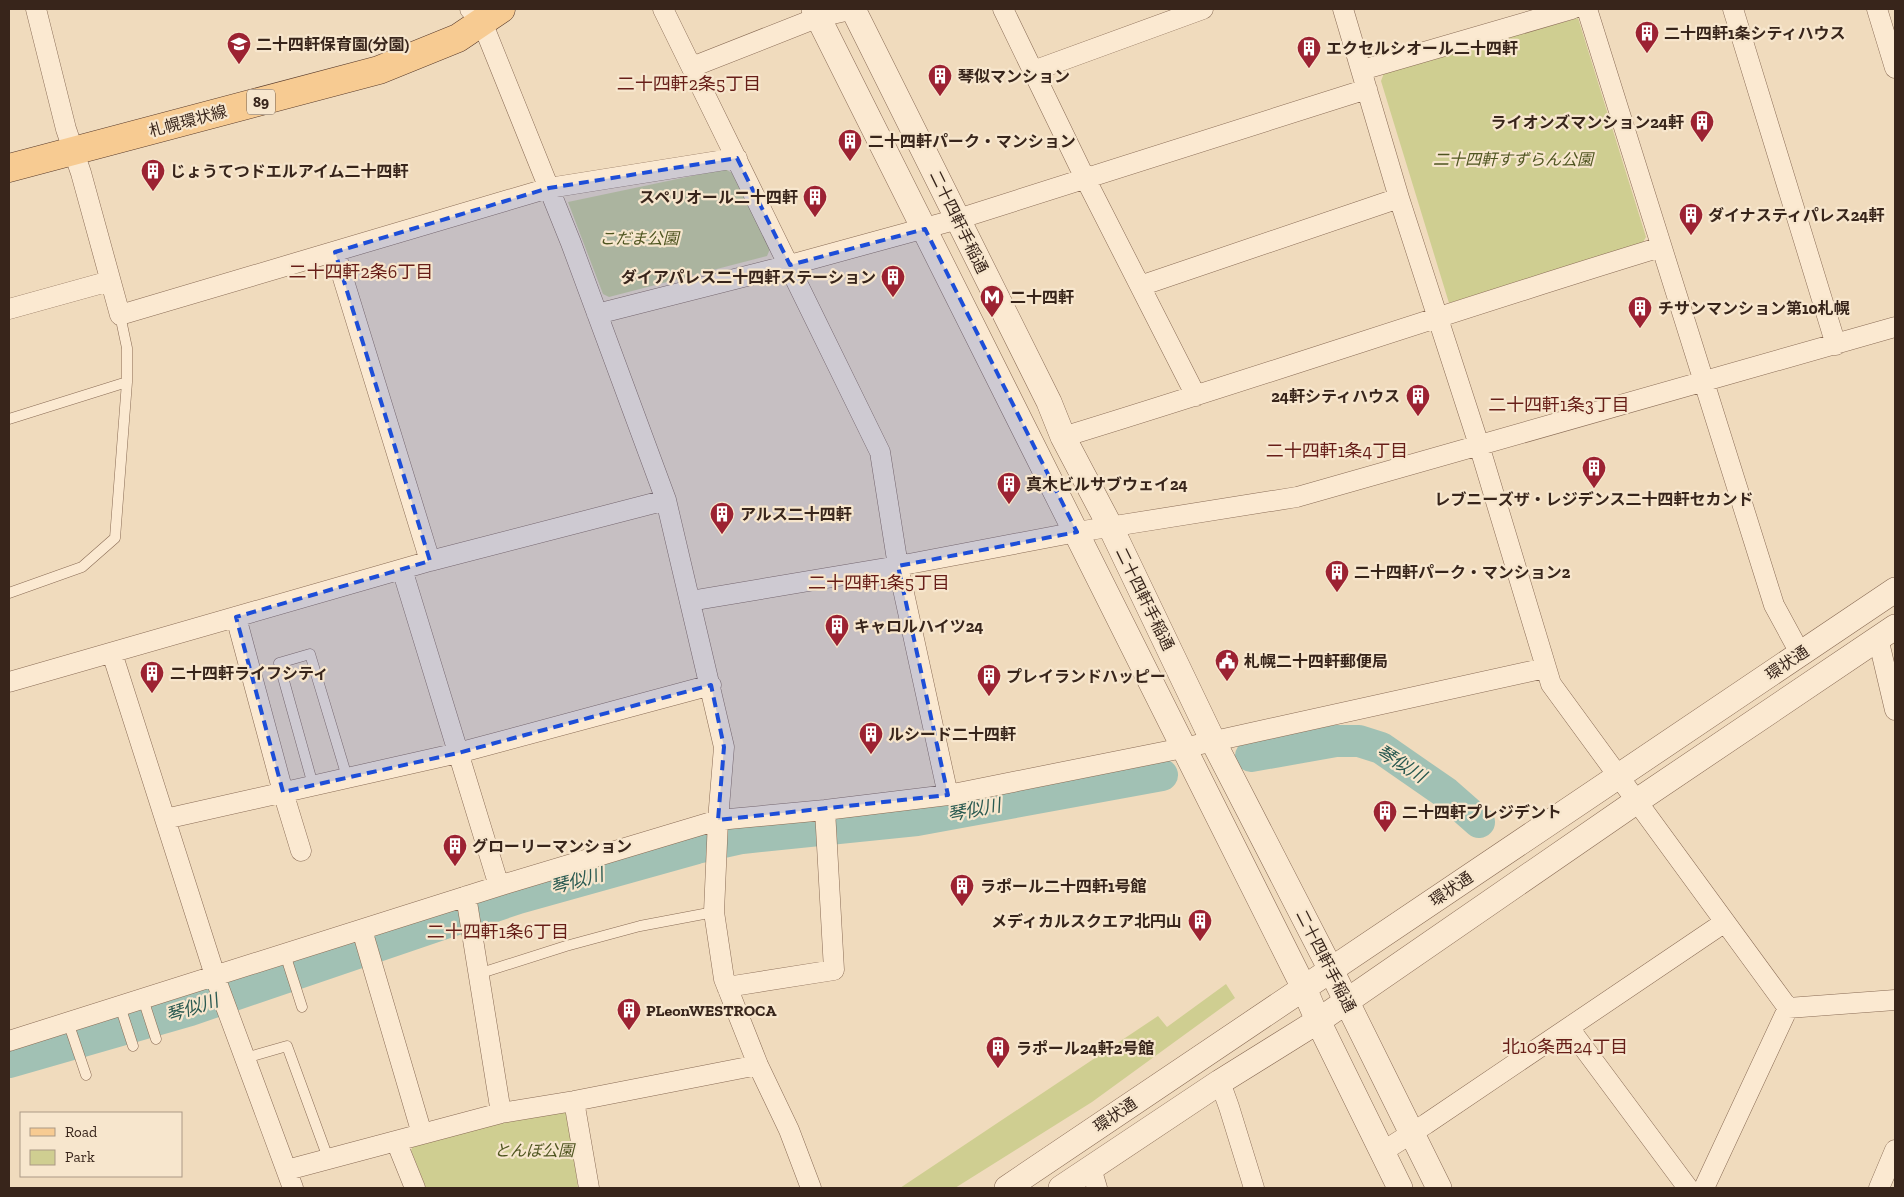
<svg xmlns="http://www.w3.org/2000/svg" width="1904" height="1197" font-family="'Zilla Slab','Noto Sans JP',serif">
<rect width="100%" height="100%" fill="#f0dbbd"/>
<path fill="#cfce91" d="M 1578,18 L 1646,237 L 1642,244 L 1449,303 L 1381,81 L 1384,73 Z
M 725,169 L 732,173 L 770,249 L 767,256 L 609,297 L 603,294 L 568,202 Z
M 1226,984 L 1235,998 L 1092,1102 L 955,1188 L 900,1188 L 1158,1016 L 1167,1027 Z
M 568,1109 L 578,1188 L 426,1188 L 411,1150 L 415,1143 L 506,1117 Z"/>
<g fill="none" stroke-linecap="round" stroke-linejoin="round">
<path stroke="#a1c1b4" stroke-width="32" d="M 1251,756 L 1336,741 L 1359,741 L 1381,748 L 1446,793 L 1479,822
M 9,1062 L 190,1010 L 518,898 L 697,848 L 742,838 L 917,820 L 1162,775"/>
<defs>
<path id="service" d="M 9,419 L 127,382 L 127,348 L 120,315
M 9,593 L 82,567 L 115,538 L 127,382
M 313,785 L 279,663 L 310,654 L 347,777
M 285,954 L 302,1007
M 478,974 L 566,946 L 640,926 L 714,912
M 143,999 L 156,1039
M 120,1006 L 133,1046
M 68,1022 L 86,1075
M 245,1058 L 287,1046 L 328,1158"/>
<path id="minor" d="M 36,9 L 66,129 L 81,173 L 120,315 L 549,188 L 737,158
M 470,9 L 482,22 L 571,243 L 666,500 L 724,747 L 718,820 L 714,912 L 724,979 L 758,1065 L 789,1130 L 811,1188
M 663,9 L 880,452 L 898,566 L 948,795
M 1003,9 L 1081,170 L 1196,396
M 1343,9 L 1399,198 L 1479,445 L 1551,684 L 1788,1008
M 1587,9 L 1774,605 L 1800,653
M 1733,9 L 1836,345
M 1877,9 L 1895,68
M 692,67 L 819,17 L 854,9
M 1362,70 L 1572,9
M 1033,71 L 1203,9
M 335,252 L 430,561
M 1140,286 L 1399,198
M 9,309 L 110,281
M 597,314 L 790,265 L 958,219 L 1367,89
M 1063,437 C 1263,376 1461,308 1661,247
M 402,569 L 499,886
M 690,601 L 898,566 L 1077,532 L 1297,497 L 1895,327
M 236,617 L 283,792 L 301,851
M 1878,638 L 1895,710
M 112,653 L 219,988 L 293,1188
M 9,682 L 430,561 L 666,500
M 165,819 L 458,753 L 711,685
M 466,896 L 501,1113
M 362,930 L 422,1134
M 727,987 L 834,970 L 825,810
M 1569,1028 L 1688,1188
M 9,1041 L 505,884 L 718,820 L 825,810 L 948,795 L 1183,748 L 1545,668
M 1220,1082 L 1229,1107 L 1254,1188
M 574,1101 L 589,1188
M 396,1141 L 415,1188
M 1382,1152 L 1426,1124 L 1725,922
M 1091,1168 L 1097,1188
M 287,1170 L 501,1113 L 574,1101 L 758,1065
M 1704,1188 L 1788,1008 L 1895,1000
M 1879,1188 L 1895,1150"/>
<path id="tertiary" d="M 814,9 L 1304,988 L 1318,1021 L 1400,1188
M 853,9 L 1049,402 L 1063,437 L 1111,528 L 1213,741 L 1331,970 L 1439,1188
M 1007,1188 L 1895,590
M 1061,1188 L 1220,1082 L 1318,1021 L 1637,801 L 1895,627"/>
<path id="primary" d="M 9,168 L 379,70 L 458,38 L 501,9"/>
</defs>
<use href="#service" stroke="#896b55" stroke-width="11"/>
<use href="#minor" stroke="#896b55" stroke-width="21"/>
<use href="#tertiary" stroke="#896b55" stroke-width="26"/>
<use href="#primary" stroke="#57392a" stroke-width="29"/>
<use href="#service" stroke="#fbe9d1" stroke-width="10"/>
<use href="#minor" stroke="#fbe9d1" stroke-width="20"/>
<use href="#tertiary" stroke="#fbe9d1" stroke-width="25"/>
<use href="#primary" stroke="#f7cb92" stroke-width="28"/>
</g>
<path fill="#1d4ed8" fill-opacity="0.2" stroke="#1d4ed8" stroke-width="4" stroke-dasharray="10 6" stroke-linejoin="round" d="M 737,158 L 790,265 L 925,229 L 1077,532 L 898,566 L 948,795 L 718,820 L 724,747 L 711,685 L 458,753 L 283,792 L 236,617 L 430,561 L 335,252 L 549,188 Z"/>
<defs>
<symbol id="building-pin" viewBox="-11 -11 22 30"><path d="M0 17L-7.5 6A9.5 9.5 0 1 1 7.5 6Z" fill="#9c2232" stroke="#f7e6cd"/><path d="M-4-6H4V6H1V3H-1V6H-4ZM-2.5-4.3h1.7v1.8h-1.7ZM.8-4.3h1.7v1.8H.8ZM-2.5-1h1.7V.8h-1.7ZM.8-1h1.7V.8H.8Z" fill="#fff"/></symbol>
<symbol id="school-pin" viewBox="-11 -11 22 30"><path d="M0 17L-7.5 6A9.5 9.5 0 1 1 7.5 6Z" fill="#9c2232" stroke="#f7e6cd"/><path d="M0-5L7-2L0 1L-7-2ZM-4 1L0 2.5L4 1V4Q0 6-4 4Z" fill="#fff"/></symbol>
<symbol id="metro-pin" viewBox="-11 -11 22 30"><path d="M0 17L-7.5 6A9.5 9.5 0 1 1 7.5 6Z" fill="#9c2232" stroke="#f7e6cd"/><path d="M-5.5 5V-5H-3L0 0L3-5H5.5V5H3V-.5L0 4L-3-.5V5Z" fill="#fff"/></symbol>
<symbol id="civic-pin" viewBox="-11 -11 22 30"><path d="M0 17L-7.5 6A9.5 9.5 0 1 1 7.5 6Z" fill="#9c2232" stroke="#f7e6cd"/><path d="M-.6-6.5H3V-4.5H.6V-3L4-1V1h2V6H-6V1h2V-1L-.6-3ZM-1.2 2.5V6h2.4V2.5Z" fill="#fff"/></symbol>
</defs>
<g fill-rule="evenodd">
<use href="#building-pin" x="1633" y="19" width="28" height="38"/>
<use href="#school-pin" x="225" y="30" width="28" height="38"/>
<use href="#building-pin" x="1295" y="34" width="28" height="38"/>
<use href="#building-pin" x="926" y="62" width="28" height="38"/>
<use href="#building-pin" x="1688" y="108" width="28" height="38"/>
<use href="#building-pin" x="836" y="127" width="28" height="38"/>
<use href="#building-pin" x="139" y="157" width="28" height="38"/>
<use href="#building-pin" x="801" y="183" width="28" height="38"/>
<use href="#building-pin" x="1677" y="201" width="28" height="38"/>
<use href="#building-pin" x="879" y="263" width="28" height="38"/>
<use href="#metro-pin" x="978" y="283" width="28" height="38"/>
<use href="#building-pin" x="1626" y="294" width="28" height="38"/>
<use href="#building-pin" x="1404" y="382" width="28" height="38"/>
<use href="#building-pin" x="1580" y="454" width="28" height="38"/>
<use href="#building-pin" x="995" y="470" width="28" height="38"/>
<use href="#building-pin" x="708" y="500" width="28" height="38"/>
<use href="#building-pin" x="1323" y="558" width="28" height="38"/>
<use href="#building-pin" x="823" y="612" width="28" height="38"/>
<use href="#civic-pin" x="1213" y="647" width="28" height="38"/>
<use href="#building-pin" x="138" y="659" width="28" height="38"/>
<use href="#building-pin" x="975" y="662" width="28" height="38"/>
<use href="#building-pin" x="857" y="720" width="28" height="38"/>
<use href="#building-pin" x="1371" y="798" width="28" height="38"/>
<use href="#building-pin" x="441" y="832" width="28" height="38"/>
<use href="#building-pin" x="948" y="872" width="28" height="38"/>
<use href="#building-pin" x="1186" y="907" width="28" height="38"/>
<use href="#building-pin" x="615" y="996" width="28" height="38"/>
<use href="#building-pin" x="984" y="1034" width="28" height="38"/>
</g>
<g text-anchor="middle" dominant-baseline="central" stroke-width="4.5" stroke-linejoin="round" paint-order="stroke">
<rect fill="#f7e6cd" stroke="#715f50" stroke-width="1" x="247" y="89.5" width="28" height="25" rx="4"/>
<g font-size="15" font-weight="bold" fill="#38251b">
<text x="261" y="102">89</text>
</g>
<g font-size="16" font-weight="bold" fill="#38251b" stroke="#f7e6cd" text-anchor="start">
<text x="1664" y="33">二十四軒1条シティハウス</text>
<text x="256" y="44">二十四軒保育園(分園)</text>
<text x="1326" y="48">エクセルシオール二十四軒</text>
<text x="958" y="76">琴似マンション</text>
<text x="1684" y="122" text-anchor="end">ライオンズマンション24軒</text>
<text x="868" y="141">二十四軒パーク・マンション</text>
<text x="170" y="171">じょうてつドエルアイム二十四軒</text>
<text x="798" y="197" text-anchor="end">スペリオール二十四軒</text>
<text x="1708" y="215">ダイナスティパレス24軒</text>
<text x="876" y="277" text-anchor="end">ダイアパレス二十四軒ステーション</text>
<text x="1010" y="297">二十四軒</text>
<text x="1658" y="308">チサンマンション第10札幌</text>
<text x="1400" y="396" text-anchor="end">24軒シティハウス</text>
<text x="1026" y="484">真木ビルサブウェイ24</text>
<text x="1594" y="499" text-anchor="middle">レブニーズザ・レジデンス二十四軒セカンド</text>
<text x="740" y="514">アルス二十四軒</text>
<text x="1354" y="572">二十四軒パーク・マンション2</text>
<text x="854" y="626">キャロルハイツ24</text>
<text x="1244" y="661">札幌二十四軒郵便局</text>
<text x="170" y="673">二十四軒ライフシティ</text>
<text x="1006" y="676">プレイランドハッピー</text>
<text x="888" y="734">ルシード二十四軒</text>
<text x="1402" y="812">二十四軒プレジデント</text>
<text x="472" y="846">グローリーマンション</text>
<text x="980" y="886">ラポール二十四軒1号館</text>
<text x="1182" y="921" text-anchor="end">メディカルスクエア北円山</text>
<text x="646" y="1010">PLeonWESTROCA</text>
<text x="1016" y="1048">ラポール24軒2号館</text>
</g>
<g font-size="16" fill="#38251b" stroke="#f7e6cd">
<text transform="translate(188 121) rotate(-15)">札幌環状線</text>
<text transform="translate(959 222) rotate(64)">二十四軒手稲通</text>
<text transform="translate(1145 599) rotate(64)">二十四軒手稲通</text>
<text transform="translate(1787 663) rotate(-34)">環状通</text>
<text transform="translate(1451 889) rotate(-34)">環状通</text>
<text transform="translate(1326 961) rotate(63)">二十四軒手稲通</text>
<text transform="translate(1115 1115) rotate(-34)">環状通</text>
</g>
<g font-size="16" font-style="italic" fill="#4f5520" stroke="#f7e6cd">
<text x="1513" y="159">二十四軒すずらん公園</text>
<text x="639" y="238">こだま公園</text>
<text x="534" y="1150">とんぼ公園</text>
</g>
<g font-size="18" fill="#671e18" stroke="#f7e6cd">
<text x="689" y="84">二十四軒2条5丁目</text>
<text x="361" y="272">二十四軒2条6丁目</text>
<text x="1559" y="405">二十四軒1条3丁目</text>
<text x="1337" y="451">二十四軒1条4丁目</text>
<text x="879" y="583">二十四軒1条5丁目</text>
<text x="498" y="932">二十四軒1条6丁目</text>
<text x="1565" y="1047">北10条西24丁目</text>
</g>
<g font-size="18" font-style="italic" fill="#295950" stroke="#f7e6cd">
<text transform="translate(1401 764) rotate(32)">琴似川</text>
<text transform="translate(974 810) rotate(-11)">琴似川</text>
<text transform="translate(577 881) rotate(-15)">琴似川</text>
<text transform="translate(192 1008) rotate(-18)">琴似川</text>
</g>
</g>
<rect width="1904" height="1197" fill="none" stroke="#38251b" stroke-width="20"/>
<rect x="20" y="1112" width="162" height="65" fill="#f7e6cd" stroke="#ab9986"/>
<rect x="30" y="1128" width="25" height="8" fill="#f7cb92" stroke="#ab9986"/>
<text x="65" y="1137" font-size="15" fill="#38251b">Road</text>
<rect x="30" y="1150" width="25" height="15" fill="#cfce91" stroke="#ab9986"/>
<text x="65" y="1162" font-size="15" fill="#38251b">Park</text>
</svg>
